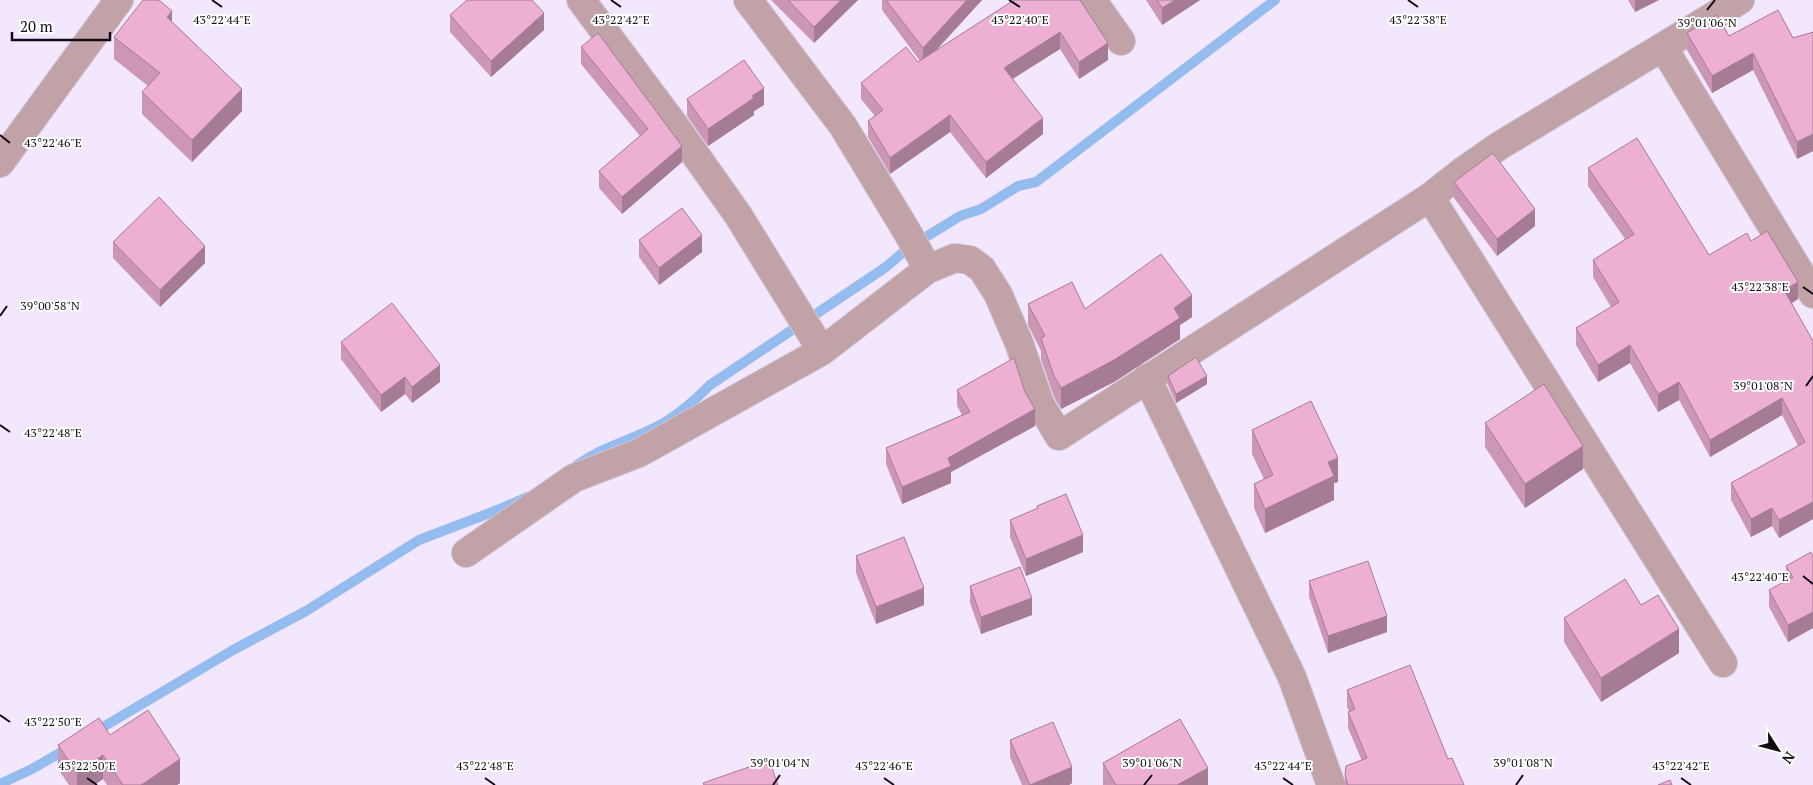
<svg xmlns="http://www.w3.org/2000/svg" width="1813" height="785" font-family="'PT Serif',serif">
<rect width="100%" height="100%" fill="#f3e7fd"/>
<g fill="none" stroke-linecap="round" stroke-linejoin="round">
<path stroke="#95bcee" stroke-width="10" d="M 577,465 C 604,446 630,441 658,426 C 676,417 696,399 710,385 L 886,267 L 908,248 L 960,216 L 981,209 L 1018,186 L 1036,182 L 1275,0
M 93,733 L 233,650 L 306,611 L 419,540 L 500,509 L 527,497
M 0,784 L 32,769 L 70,747"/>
<defs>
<path id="minor" d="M 581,0 L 675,126 L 738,215 L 822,351
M 748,0 L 843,126 L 906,230 L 928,269
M 1092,0 L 1121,41
M 1663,47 L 1813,294
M 0,163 L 119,0
M 1430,197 L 1463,171 L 1499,146 L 1740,0
M 1147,378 L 1292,677 L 1331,785
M 466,553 L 574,478 L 639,453 L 822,351 L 928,269 L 955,258 L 970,260 L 982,269 L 998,294 L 1019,343 L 1040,404 L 1059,436 L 1430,197 L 1723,663"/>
</defs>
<use href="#minor" stroke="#cfc4d8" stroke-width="30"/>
<use href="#minor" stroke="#c1a2a6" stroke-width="28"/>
</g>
<path fill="#cc97b5" d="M 771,0 L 858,0 L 814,43 Z
M 882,0 L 982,0 L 935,52 L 1014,0 L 1108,60 L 1079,79 L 1060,49 L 1013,79 L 1043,134 L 986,178 L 950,132 L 890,174 L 868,137 L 868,121 L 875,116 L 861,99 L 861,83 L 920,61 L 882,10 Z
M 1146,0 L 1200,0 L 1162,25 Z
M 1628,0 L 1659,0 L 1635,12 Z
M 450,15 L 544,30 L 491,77 L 450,32 Z
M 172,23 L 242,111 L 192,162 L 142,114 L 142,92 L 148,86 L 114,59 L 114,37 Z
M 1813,32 L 1813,151 L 1797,159 L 1753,70 L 1712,93 L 1687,50 L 1687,33 L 1729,36 L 1793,38 Z
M 581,47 L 682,162 L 622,214 L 599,188 L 599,171 L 640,136 L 581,64 Z
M 687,99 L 764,105 L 754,111 L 754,115 L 708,146 L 687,116 Z
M 1588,168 L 1709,255 L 1751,241 L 1798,299 L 1792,303 L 1813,519 L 1779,538 L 1772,526 L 1751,537 L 1731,500 L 1731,483 L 1798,446 L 1782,415 L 1710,457 L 1679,400 L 1658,412 L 1630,363 L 1598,382 L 1576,345 L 1576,328 L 1611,307 L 1593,277 L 1593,260 L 1625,239 L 1588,186 Z
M 1454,182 L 1535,226 L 1497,256 L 1454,198 Z
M 639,240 L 702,252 L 659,285 L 639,257 Z
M 113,242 L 205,263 L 160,307 L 113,258 Z
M 1028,304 L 1085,309 L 1192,317 L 1180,325 L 1180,339 L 1114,382 L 1061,409 L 1054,397 L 1041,359 L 1041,351 L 1028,325 Z
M 341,342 L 440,382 L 412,403 L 405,394 L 381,412 L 341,359 Z
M 1168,376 L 1207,384 L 1176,403 L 1168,385 Z
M 957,390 L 1035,426 L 951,472 L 951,483 L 902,504 L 886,464 L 886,448 L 962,415 L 957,406 Z
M 1485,423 L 1583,469 L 1525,508 L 1485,447 Z
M 1252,430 L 1338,482 L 1334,483 L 1334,500 L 1265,533 L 1254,508 L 1254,484 L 1264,479 L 1252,454 Z
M 1037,506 L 1083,552 L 1026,576 L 1010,537 L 1010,520 L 1037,509 Z
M 856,556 L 924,605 L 876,624 L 856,573 Z
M 1813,557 L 1788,642 L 1769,607 L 1769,590 L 1786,581 L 1786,566 Z
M 1309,581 L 1387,632 L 1328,653 L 1309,597 Z
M 970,586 L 1032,615 L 981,634 L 970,603 Z
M 1564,618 L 1679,653 L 1601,702 L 1564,642 Z
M 1347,690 L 1448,759 L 1464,785 L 1345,785 L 1345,776 L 1362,761 L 1348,728 L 1348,712 L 1349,711 L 1347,707 Z
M 110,735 L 180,783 L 177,785 L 107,785 L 103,779 L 94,785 L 69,785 L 58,769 L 58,745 Z
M 1010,740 L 1072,783 L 1069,785 L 1022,785 L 1010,757 Z
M 1103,763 L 1208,785 L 1103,785 Z"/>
<path fill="#a67b94" d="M 841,0 L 858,0 L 814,43 L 814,27 Z
M 967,0 L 982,0 L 923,64 L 923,48 Z
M 1175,0 L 1200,0 L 1162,25 L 1162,8 Z
M 1635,0 L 1659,0 L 1635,12 Z
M 172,11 L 172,33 L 167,17 Z
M 544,13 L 544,30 L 491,77 L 491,61 Z
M 1060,32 L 1060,49 L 1004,84 L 1004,68 Z
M 1108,43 L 1108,60 L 1079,79 L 1079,62 Z
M 1753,53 L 1753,70 L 1712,93 L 1712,76 Z
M 764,88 L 764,105 L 754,111 L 754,115 L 708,146 L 708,129 L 752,96 Z
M 242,89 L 242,111 L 192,162 L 192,140 Z
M 950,115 L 950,132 L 890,174 L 890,158 Z
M 1043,118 L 1043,134 L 986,178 L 986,162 Z
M 1813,134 L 1813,151 L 1797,159 L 1797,142 Z
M 682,146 L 682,162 L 622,214 L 622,197 Z
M 1535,209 L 1535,226 L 1497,256 L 1497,239 Z
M 702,235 L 702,252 L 659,285 L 659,268 Z
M 205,246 L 205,263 L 160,307 L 160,290 Z
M 1798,282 L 1798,299 L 1784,308 L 1784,290 Z
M 1192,295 L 1192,317 L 1180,325 L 1180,339 L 1114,382 L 1061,409 L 1061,388 Z
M 1630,345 L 1630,363 L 1598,382 L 1598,365 Z
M 440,365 L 440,382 L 412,403 L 412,387 Z
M 1207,376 L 1207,384 L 1176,403 L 1176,394 Z
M 405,377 L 405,394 L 381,412 L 381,395 Z
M 1679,382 L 1679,400 L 1658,412 L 1658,394 Z
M 1782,398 L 1782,415 L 1710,457 L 1710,440 Z
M 1035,409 L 1035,426 L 951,472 L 951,483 L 902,504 L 902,487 L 948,458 Z
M 1583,446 L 1583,469 L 1525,508 L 1525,484 Z
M 1338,458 L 1338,482 L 1334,483 L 1334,500 L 1265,533 L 1265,509 L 1328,462 Z
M 1813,502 L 1813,519 L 1779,538 L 1779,520 Z
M 1772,508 L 1772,526 L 1751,537 L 1751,519 Z
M 1083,535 L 1083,552 L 1026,576 L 1026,559 Z
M 924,588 L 924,605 L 876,624 L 876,607 Z
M 1032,598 L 1032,615 L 981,634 L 981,617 Z
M 1813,612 L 1813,628 L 1788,642 L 1788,625 Z
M 1387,616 L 1387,632 L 1328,653 L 1328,636 Z
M 1679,629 L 1679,653 L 1601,702 L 1601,678 Z
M 103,755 L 103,779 L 94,785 L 77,785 L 77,773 Z
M 180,759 L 180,783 L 177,785 L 141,785 Z
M 1072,767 L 1072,783 L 1069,785 L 1030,785 Z
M 1208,768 L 1208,785 L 1177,785 Z"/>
<path fill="#edb0d3" stroke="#a67b94" d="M 143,0 L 159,0 L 172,11 L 167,17 L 242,89 L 192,140 L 142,92 L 160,73 L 114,37 Z
M 467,0 L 532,0 L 544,13 L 491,61 L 450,15 Z
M 788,0 L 841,0 L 814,27 Z
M 886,0 L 967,0 L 923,48 Z
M 1014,0 L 1080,0 L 1108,43 L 1079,62 L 1060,32 L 1004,68 L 1043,118 L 986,162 L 950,115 L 890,158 L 868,121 L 883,110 L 861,83 L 906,47 L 918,62 Z
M 1157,0 L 1175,0 L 1162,8 Z
M 1778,10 L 1793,38 L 1813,32 L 1813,134 L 1797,142 L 1753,53 L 1712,76 L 1687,33 L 1717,15 L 1729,36 Z
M 598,33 L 682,146 L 622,197 L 599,171 L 648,129 L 581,47 Z
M 744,60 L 764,88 L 752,96 L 754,98 L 708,129 L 687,99 Z
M 1637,138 L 1709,255 L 1747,233 L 1751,241 L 1767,231 L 1798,282 L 1784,290 L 1813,341 L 1813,502 L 1779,520 L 1772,508 L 1751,519 L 1731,483 L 1805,442 L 1782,398 L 1710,440 L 1679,382 L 1658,394 L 1630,345 L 1598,365 L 1576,328 L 1619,302 L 1593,260 L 1634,234 L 1588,168 Z
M 1493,153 L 1535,209 L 1497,239 L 1454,182 Z
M 159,197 L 205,246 L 160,290 L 113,242 Z
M 682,208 L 702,235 L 659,268 L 639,240 Z
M 1161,254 L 1192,295 L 1174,308 L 1180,318 L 1114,360 L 1061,388 L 1054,376 L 1041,338 L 1045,336 L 1028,304 L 1072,282 L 1085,309 Z
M 392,303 L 440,365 L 412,387 L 405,377 L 381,395 L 341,342 Z
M 1196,357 L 1207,376 L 1176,394 L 1168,376 Z
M 1014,358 L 1025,392 L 1035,409 L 948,458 L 951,466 L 902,487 L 886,448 L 970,412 L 957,390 Z
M 1544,384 L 1583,446 L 1525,484 L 1485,423 Z
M 1311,401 L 1338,458 L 1328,462 L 1334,476 L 1265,509 L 1254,484 L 1273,475 L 1252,430 Z
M 1066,494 L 1083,535 L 1026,559 L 1010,520 L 1038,508 L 1037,506 Z
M 904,537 L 924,588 L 876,607 L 856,556 Z
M 1811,552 L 1813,557 L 1813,612 L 1788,625 L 1769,590 L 1793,577 L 1786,566 Z
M 1368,561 L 1387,616 L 1328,636 L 1309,581 Z
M 1020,567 L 1032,598 L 981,617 L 970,586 Z
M 1625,579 L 1641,605 L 1658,595 L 1679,629 L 1601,678 L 1564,618 Z
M 1410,665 L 1448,759 L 1452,758 L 1464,785 L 1348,785 L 1345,776 L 1346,766 L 1367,758 L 1348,712 L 1355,709 L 1347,690 Z
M 148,710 L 180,759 L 141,785 L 123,785 L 103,755 L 77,773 L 58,745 L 99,718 L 110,735 Z
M 1180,719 L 1208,768 L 1177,785 L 1116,785 L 1103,763 Z
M 1053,722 L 1072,767 L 1030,785 L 1010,740 Z
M 769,760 L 778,785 L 704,785 L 703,783 Z
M 1670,780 L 1672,785 L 1658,785 Z"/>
<path fill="none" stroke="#110c14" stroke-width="2" d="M 212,0 L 222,7M 611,0 L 621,7M 1009,0 L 1020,7M 1408,0 L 1418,7M 1707,10 L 1715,0M 0,135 L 10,143M 1803,287 L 1813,294M 0,316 L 7,306M 1806,386 L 1813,376M 0,425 L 10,432M 1803,576 L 1813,584M 0,715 L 10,722M 87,778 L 97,785M 485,778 L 495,785M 884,778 L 894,785M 1283,778 L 1293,785M 1681,778 L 1691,785M 773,785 L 780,775M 1144,785 L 1152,775M 1516,785 L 1523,775"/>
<g font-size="12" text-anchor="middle" fill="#110c14" stroke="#fff" stroke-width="4" stroke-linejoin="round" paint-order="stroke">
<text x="222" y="24">43°22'44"E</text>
<text x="621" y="24">43°22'42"E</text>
<text x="1020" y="24">43°22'40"E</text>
<text x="1418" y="24">43°22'38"E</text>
<text x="1707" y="27">39°01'06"N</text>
<text x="53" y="147">43°22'46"E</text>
<text x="1760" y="291">43°22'38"E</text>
<text x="50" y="310">39°00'58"N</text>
<text x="1763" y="390">39°01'08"N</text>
<text x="53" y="437">43°22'48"E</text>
<text x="1760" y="581">43°22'40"E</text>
<text x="53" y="726">43°22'50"E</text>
<text x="780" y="767">39°01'04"N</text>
<text x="1152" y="767">39°01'06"N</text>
<text x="1523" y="767">39°01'08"N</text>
<text x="87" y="770">43°22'50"E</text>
<text x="485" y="770">43°22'48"E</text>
<text x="884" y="770">43°22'46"E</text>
<text x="1283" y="770">43°22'44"E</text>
<text x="1681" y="770">43°22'42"E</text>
</g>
<g transform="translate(1778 750) rotate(126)" stroke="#ffffff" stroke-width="4" paint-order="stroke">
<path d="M0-4L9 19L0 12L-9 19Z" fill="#110c14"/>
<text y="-8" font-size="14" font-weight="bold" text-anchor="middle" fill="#110c14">N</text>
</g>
<path d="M12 32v8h98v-8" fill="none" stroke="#110c14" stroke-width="2.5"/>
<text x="20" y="32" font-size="15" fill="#110c14" stroke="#ffffff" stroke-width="4" paint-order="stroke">20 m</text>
</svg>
